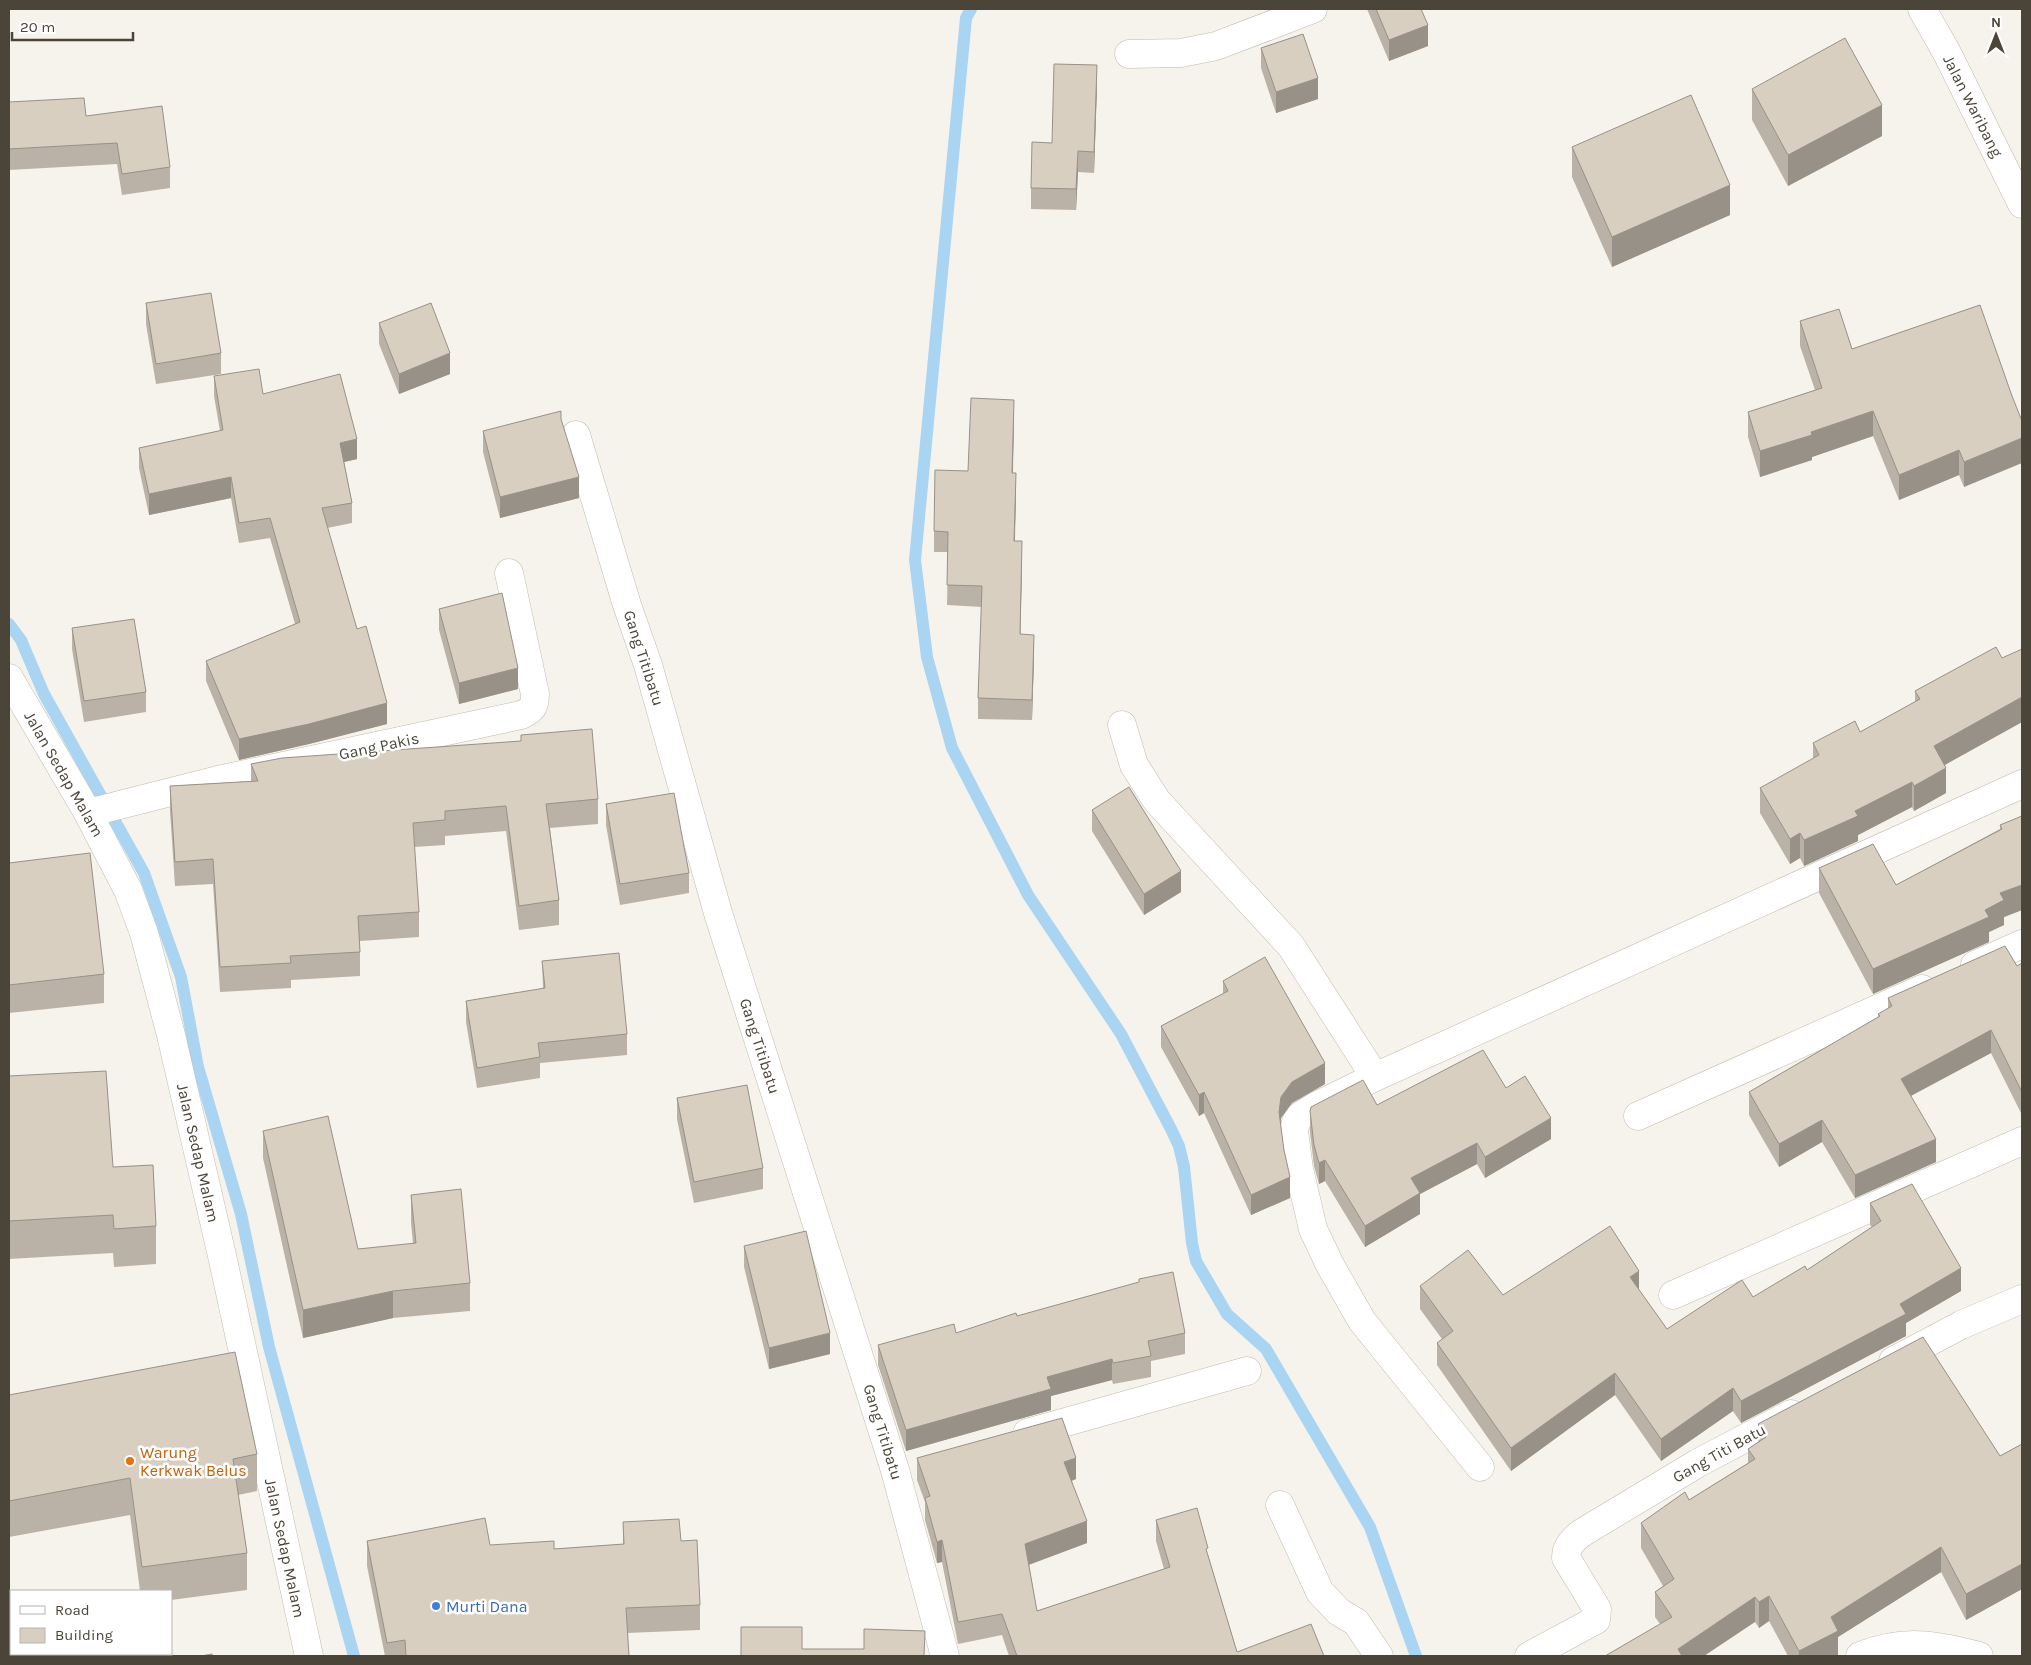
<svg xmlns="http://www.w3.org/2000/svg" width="2031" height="1665" font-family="Karla,sans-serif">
<rect width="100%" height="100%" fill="#f6f3ec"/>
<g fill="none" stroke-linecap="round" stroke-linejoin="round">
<path stroke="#a9d4f2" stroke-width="12" d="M 971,9 L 966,18 L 915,560 L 927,657 L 952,748 L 1028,895 L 1121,1034 L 1171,1129 L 1179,1146 L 1184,1167 L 1192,1243 L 1196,1261 L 1227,1314 L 1266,1349 L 1370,1527 L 1416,1656
M 9,624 L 21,640 L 44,694 L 144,873 L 181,977 L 198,1067 L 241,1214 L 269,1347 L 354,1656"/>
<defs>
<path id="minor" d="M 1922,9 L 1947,53 L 2022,204
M 1129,54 L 1181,53 L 1216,46 L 1313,9
M 576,435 L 627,605 L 648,665 L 718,913 L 895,1470 L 945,1656
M 9,678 L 88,813 L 128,890 L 144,933 L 171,1035 L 223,1260 L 309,1656
M 1122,725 L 1134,765 L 1157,801 L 1291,946 L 1375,1077
M 88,813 L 218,780 L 521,715 C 532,710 535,707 535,694 L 509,573
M 1975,965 L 2022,944
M 1638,1116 L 1922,989
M 1673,1295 L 2022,1141
M 1893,1361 L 1961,1325 L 2022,1299
M 1027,1433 L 1247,1371
M 1480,1467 L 1362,1321 L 1330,1265 L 1313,1229 L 1299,1169 L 1294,1131 L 1296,1122 L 1300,1116 L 1316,1106 L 1375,1077 L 2022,784
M 1280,1505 L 1320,1592 L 1339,1612 L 1356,1622 L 1379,1656
M 1529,1656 L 1596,1620 L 1597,1609 L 1566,1558 C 1566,1547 1572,1541 1580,1534 L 1698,1463 L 1791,1414
M 1860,1656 C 1903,1639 1935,1644 1979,1656"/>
</defs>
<use href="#minor" stroke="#c2bbae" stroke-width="29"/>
<use href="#minor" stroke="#fff" stroke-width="28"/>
</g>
<path fill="#bab2a6" d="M 1367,9 L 1421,9 L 1428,46 L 1389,61 Z
M 1261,48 L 1318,99 L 1276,113 L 1261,68 Z
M 1097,86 L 1094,173 L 1078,172 L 1076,210 L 1031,209 L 1031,188 L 1052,143 Z
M 1752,89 L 1882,136 L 1788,186 L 1752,120 Z
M 9,102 L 86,116 L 170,167 L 170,188 L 122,195 L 117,164 L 9,170 Z
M 1572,147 L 1730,215 L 1612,267 L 1572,177 Z
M 146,303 L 221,353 L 221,374 L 156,384 L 146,324 Z
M 1980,305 L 1964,487 L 1959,475 L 1899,500 L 1873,436 L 1812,457 L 1812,460 L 1760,477 L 1748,437 L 1748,412 L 1815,390 L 1800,346 L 1800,321 L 1852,349 Z
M 379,323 L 450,374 L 399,394 L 379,344 Z
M 214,376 L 263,394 L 357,459 L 344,462 L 352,503 L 352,523 L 327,528 L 357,629 L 387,724 L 309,744 L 239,760 L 206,681 L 206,661 L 295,624 L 270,538 L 239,543 L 231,498 L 149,515 L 139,468 L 139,448 L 220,431 L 214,396 Z
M 561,419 L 579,498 L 500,518 L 483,452 L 483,431 Z
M 1014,421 L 1013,473 L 1016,494 L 1015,541 L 1022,562 L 1020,634 L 1034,656 L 1032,720 L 978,719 L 978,698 L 982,607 L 947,605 L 948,552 L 934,552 L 934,531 L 968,471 Z
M 439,609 L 518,689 L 459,704 L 439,630 Z
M 72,628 L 146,692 L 146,712 L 84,722 L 72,649 Z
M 1915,691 L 2022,722 L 1944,765 L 1946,793 L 1914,811 L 1912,807 L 1858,835 L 1858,841 L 1804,866 L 1800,858 L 1790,864 L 1760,813 L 1760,788 L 1813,759 L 1813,743 L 1860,732 L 1915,702 Z
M 521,735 L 598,799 L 598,824 L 550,828 L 559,900 L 559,925 L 519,930 L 506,831 L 445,836 L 445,845 L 414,847 L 419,912 L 419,937 L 360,941 L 360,976 L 291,980 L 291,988 L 220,992 L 213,884 L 175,886 L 170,811 L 170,786 L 251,781 L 251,764 L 521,741 Z
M 606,804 L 689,873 L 689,893 L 620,905 L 606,825 Z
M 1092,810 L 1181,892 L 1144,915 L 1092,831 Z
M 2022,816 L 2022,910 L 2004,917 L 2004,925 L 1989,932 L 1989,942 L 1873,994 L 1819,893 L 1819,868 L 1896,885 L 2000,829 L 2000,825 Z
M 9,863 L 104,974 L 104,1003 L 9,1013 Z
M 542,961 L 627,1034 L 627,1055 L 540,1063 L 540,1078 L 477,1088 L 466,1022 L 466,1001 L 543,989 Z
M 2022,963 L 2022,1115 L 1991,1053 L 1911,1096 L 1936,1162 L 1855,1198 L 1822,1142 L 1779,1167 L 1749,1115 L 1749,1092 L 1878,1017 L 1878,1014 L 1888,1008 L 1888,998 L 2017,966 Z
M 1223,981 L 1325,1084 L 1292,1103 L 1281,1118 L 1280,1124 L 1290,1198 L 1251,1215 L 1204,1113 L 1199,1116 L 1161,1047 L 1161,1026 L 1223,994 Z
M 9,1076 L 113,1167 L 156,1226 L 156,1264 L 114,1267 L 113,1253 L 9,1259 Z
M 1506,1088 L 1551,1139 L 1485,1178 L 1477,1164 L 1420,1194 L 1420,1214 L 1365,1247 L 1325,1181 L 1319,1184 L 1314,1166 L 1310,1132 L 1310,1111 L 1377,1105 Z
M 677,1098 L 763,1168 L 763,1189 L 694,1203 L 677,1119 Z
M 263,1131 L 358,1249 L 413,1244 L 411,1222 L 411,1195 L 470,1283 L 470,1311 L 393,1318 L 303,1338 L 263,1158 Z
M 1870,1203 L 1961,1291 L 1906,1323 L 1906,1336 L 1741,1423 L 1733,1411 L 1661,1461 L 1615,1395 L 1511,1471 L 1437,1365 L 1437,1343 L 1442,1339 L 1420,1309 L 1420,1286 L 1503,1295 L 1639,1290 L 1667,1329 L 1753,1297 L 1807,1270 L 1872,1227 L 1870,1225 Z
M 744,1246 L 830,1354 L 769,1369 L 744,1267 Z
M 1139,1279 L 1185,1333 L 1185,1354 L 1151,1361 L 1151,1377 L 1113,1384 L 1112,1380 L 1051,1396 L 1051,1410 L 906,1451 L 878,1365 L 878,1345 L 956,1333 L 1139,1283 Z
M 9,1395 L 257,1454 L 257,1491 L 238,1495 L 247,1553 L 247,1590 L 171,1600 L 171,1591 L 140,1591 L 130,1515 L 9,1537 Z
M 1758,1424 L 2000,1456 L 2022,1444 L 2022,1589 L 1966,1620 L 1941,1572 L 1838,1637 L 1838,1656 L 1788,1656 L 1769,1621 L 1759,1628 L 1755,1622 L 1660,1624 L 1655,1617 L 1655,1592 L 1663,1586 L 1641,1548 L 1641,1523 L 1689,1500 L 1748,1463 L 1748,1449 L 1758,1442 Z
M 917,1458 L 1076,1479 L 1072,1481 L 1087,1543 L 1029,1565 L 1037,1611 L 1164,1569 L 1156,1541 L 1156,1520 L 1208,1555 L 1237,1652 L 1324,1656 L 1009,1656 L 1002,1635 L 958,1644 L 942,1562 L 937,1563 L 925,1520 L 925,1502 L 917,1480 Z
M 623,1522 L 681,1541 L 700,1605 L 700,1630 L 627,1633 L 629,1656 L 385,1656 L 367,1566 L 367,1541 L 490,1545 L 554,1549 L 623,1544 Z"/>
<path fill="#979187" d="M 1428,25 L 1428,46 L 1389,61 L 1389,40 Z
M 1097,65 L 1097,86 L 1094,173 L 1094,152 Z
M 1318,78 L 1318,99 L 1276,113 L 1276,92 Z
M 1882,105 L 1882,136 L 1788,186 L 1788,155 Z
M 1078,151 L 1078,172 L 1076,210 L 1076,189 Z
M 1730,185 L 1730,215 L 1612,267 L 1612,237 Z
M 450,353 L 450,374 L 399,394 L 399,374 Z
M 1014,400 L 1014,421 L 1012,494 L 1012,473 Z
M 1873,411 L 1873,436 L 1812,457 L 1812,460 L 1760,477 L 1760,451 L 1811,432 Z
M 2022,438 L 2022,463 L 1964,487 L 1964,462 Z
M 357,439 L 357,459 L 340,463 L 340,443 Z
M 1959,450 L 1959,475 L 1899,500 L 1899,475 Z
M 1016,473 L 1016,494 L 1014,562 L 1014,541 Z
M 231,477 L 231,498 L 149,515 L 149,494 Z
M 579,477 L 579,498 L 500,518 L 500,497 Z
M 1022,541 L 1022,562 L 1020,655 L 1020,634 Z
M 1034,635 L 1034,656 L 1032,720 L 1032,700 Z
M 518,668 L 518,689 L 459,704 L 459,683 Z
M 2022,697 L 2022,722 L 1934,771 L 1934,746 Z
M 387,703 L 387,724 L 309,744 L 239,760 L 239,739 Z
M 1946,768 L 1946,793 L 1914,811 L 1914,786 Z
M 1912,782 L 1912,807 L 1858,835 L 1858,841 L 1804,866 L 1804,840 L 1855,811 Z
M 1800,833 L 1800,858 L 1790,864 L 1790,839 Z
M 1181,871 L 1181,892 L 1144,915 L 1144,894 Z
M 2022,885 L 2022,910 L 2004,917 L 2004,925 L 1989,932 L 1989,942 L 1873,994 L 1873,969 L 1985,910 L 2000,893 Z
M 1991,1030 L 1991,1053 L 1901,1101 L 1901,1079 Z
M 1325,1063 L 1325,1084 L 1292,1103 L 1281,1118 L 1279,1133 L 1279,1112 L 1281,1097 L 1292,1082 Z
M 1204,1092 L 1204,1113 L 1199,1116 L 1199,1095 Z
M 1551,1118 L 1551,1139 L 1485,1178 L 1485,1157 Z
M 1822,1120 L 1822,1142 L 1779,1167 L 1779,1144 Z
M 1936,1139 L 1936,1162 L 1855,1198 L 1855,1175 Z
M 1477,1143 L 1477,1164 L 1420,1194 L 1420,1214 L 1365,1247 L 1365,1226 L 1411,1178 Z
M 1325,1160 L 1325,1181 L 1319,1184 L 1319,1163 Z
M 1290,1177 L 1290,1198 L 1251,1215 L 1251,1195 Z
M 1961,1268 L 1961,1291 L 1906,1323 L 1906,1336 L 1741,1423 L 1741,1401 L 1900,1304 Z
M 1639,1271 L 1639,1294 L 1630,1277 Z
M 393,1291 L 393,1318 L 303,1338 L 303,1310 Z
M 830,1333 L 830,1354 L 769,1369 L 769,1348 Z
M 1112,1359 L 1112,1380 L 1051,1396 L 1051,1410 L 906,1451 L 906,1430 L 1047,1377 Z
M 1615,1373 L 1615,1395 L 1511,1471 L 1511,1448 Z
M 1733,1388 L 1733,1411 L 1661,1461 L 1661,1439 Z
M 1076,1458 L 1076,1479 L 1064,1483 L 1064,1462 Z
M 1087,1521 L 1087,1543 L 1025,1566 L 1025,1544 Z
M 942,1540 L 942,1562 L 937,1563 L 937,1542 Z
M 1941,1547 L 1941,1572 L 1838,1637 L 1838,1656 L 1799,1656 L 1799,1651 L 1831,1617 Z
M 2022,1564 L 2022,1589 L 1966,1620 L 1966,1594 Z
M 1769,1596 L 1769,1621 L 1759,1628 L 1759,1602 Z
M 1755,1597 L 1755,1622 L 1704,1656 L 1678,1656 L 1678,1649 Z"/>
<path fill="#d8cfc1" stroke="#979187" d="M 1376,9 L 1421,9 L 1428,25 L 1389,40 Z
M 1303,34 L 1318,78 L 1276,92 L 1261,48 Z
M 1845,38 L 1882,105 L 1788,155 L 1752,89 Z
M 1054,64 L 1097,65 L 1094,152 L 1078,151 L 1076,189 L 1031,188 L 1032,142 L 1052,143 Z
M 1691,95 L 1730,185 L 1612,237 L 1572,147 Z
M 84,98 L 86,116 L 162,106 L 170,167 L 122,174 L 117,143 L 9,149 L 9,102 Z
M 211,293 L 221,353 L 156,364 L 146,303 Z
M 431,303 L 450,353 L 399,374 L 379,323 Z
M 1980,305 L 2012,396 L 2022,421 L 2022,438 L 1964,462 L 1959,450 L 1899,475 L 1873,411 L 1811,432 L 1812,435 L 1760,451 L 1748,412 L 1822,388 L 1800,321 L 1839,309 L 1852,349 Z
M 259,369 L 263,394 L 340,374 L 357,439 L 340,443 L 352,503 L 322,508 L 357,629 L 366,626 L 387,703 L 309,724 L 239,739 L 206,661 L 300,622 L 270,518 L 239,523 L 231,477 L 149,494 L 139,448 L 223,430 L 214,376 Z
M 971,398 L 1014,400 L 1012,473 L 1016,473 L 1014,541 L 1022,541 L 1020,634 L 1034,635 L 1032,700 L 978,698 L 982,586 L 947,585 L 948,532 L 934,531 L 935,470 L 968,471 Z
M 561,411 L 561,419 L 579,477 L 500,497 L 483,431 Z
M 502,593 L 518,668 L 459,683 L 439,609 Z
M 134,619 L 146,692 L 84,701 L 72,628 Z
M 1996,647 L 2002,658 L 2022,649 L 2022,697 L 1934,746 L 1946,768 L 1914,786 L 1912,782 L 1855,811 L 1858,816 L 1804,840 L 1800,833 L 1790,839 L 1760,788 L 1819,755 L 1813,743 L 1855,721 L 1860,732 L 1920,699 L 1915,691 Z
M 592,729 L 598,799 L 546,804 L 559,900 L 519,906 L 506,806 L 445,811 L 445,820 L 413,823 L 419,912 L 358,916 L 360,952 L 290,956 L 291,963 L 220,967 L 213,859 L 175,862 L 170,786 L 258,781 L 251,764 L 282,758 L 521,741 L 521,735 Z
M 1129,787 L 1181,871 L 1144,894 L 1092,810 Z
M 674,793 L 689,873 L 620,884 L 606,804 Z
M 2022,816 L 2022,885 L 2000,893 L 2004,900 L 1985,910 L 1989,917 L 1873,969 L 1819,868 L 1873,844 L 1896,885 L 2002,829 L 2000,825 Z
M 90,853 L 104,974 L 9,985 L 9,863 Z
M 2005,946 L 2017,966 L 2022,963 L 2022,1092 L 1991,1030 L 1901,1079 L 1936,1139 L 1855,1175 L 1822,1120 L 1779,1144 L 1749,1092 L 1880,1016 L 1878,1014 L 1892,1006 L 1888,998 Z
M 619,953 L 627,1034 L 538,1043 L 540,1057 L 477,1068 L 466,1001 L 545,988 L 542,961 Z
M 1265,957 L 1325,1063 L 1292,1082 L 1281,1097 L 1279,1112 L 1284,1150 L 1290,1177 L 1251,1195 L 1204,1092 L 1199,1095 L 1161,1026 L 1228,991 L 1223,981 Z
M 1483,1050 L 1506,1088 L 1525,1076 L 1551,1118 L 1485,1157 L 1477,1143 L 1411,1178 L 1420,1193 L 1365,1226 L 1325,1160 L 1319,1163 L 1314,1145 L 1310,1111 L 1311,1107 L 1363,1080 L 1377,1105 Z
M 106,1071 L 113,1167 L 153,1165 L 156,1226 L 114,1229 L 113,1215 L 9,1221 L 9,1076 Z
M 747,1085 L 763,1168 L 694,1182 L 677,1098 Z
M 328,1116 L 358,1249 L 416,1243 L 411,1195 L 461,1189 L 470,1283 L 393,1291 L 303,1310 L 263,1131 Z
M 1912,1184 L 1961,1268 L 1900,1304 L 1906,1314 L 1741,1401 L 1733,1388 L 1661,1439 L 1615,1373 L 1511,1448 L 1437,1343 L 1453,1331 L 1420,1286 L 1468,1250 L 1503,1295 L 1610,1226 L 1639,1271 L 1630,1277 L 1667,1329 L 1742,1280 L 1753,1297 L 1805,1266 L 1807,1270 L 1881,1221 L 1870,1203 Z
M 806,1231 L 830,1333 L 769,1348 L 744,1246 Z
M 1173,1272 L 1185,1333 L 1148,1341 L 1151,1356 L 1113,1363 L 1112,1359 L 1047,1377 L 1051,1389 L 906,1430 L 878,1345 L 954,1324 L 956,1333 L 1016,1313 L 1017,1316 L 1139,1282 L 1139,1279 Z
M 1923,1337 L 2000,1456 L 2022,1444 L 2022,1564 L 1966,1594 L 1941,1547 L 1831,1617 L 1838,1631 L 1799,1651 L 1769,1596 L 1759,1602 L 1755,1597 L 1678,1649 L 1682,1656 L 1605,1656 L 1672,1617 L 1655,1592 L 1674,1579 L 1641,1523 L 1685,1492 L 1689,1500 L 1755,1459 L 1748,1449 L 1766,1437 L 1758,1424 Z
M 235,1352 L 257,1454 L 233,1459 L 247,1553 L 142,1567 L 130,1478 L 9,1501 L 9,1395 Z
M 1062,1418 L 1076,1458 L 1064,1462 L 1087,1521 L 1025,1544 L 1037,1611 L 1170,1567 L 1156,1520 L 1197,1508 L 1208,1548 L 1206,1549 L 1237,1652 L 1311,1624 L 1324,1656 L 1017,1656 L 1002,1614 L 958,1622 L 942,1540 L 937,1542 L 925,1498 L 930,1496 L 917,1458 Z
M 485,1518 L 490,1545 L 554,1541 L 554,1549 L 624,1544 L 623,1522 L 679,1519 L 681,1541 L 697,1540 L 700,1605 L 626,1608 L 629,1656 L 406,1656 L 405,1640 L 387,1643 L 367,1541 Z
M 9,1624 L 11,1624 L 11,1654 L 44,1654 L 44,1656 L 9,1656 Z
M 741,1627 L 802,1627 L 802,1649 L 864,1649 L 864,1629 L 925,1631 L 924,1656 L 741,1656 Z
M 212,1654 L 213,1656 L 201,1656 Z"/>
<circle fill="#e8710a" stroke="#fff" stroke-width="2" cx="130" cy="1461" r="5"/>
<circle fill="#3f7fe0" stroke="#fff" stroke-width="2" cx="436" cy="1606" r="5"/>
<g text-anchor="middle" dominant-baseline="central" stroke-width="5" stroke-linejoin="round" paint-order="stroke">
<g font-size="16" fill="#4b4439" stroke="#fff">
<text transform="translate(1973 106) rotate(63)">Jalan Waribang</text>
<text transform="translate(644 658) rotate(72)">Gang Titibatu</text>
<text transform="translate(379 746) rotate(-12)">Gang Pakis</text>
<text transform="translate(64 774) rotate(60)">Jalan Sedap Malam</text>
<text transform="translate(760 1046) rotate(72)">Gang Titibatu</text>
<text transform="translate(198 1153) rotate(77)">Jalan Sedap Malam</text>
<text transform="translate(883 1432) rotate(73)">Gang Titibatu</text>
<text transform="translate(1719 1453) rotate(-29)">Gang Titi Batu</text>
<text transform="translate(285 1548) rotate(78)">Jalan Sedap Malam</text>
</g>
<g font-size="16" fill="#c56008" stroke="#fff" text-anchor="start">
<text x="140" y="1452">Warung<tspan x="140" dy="18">Kerkwak Belus</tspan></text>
</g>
<g font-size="16" fill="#366cbe" stroke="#fff" text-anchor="start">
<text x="446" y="1606">Murti Dana</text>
</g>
</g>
<rect width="2031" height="1665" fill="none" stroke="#4b4439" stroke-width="20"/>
<rect x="10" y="1590" width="162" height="65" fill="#ffffff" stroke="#b7b4b0"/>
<rect x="20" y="1606" width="25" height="8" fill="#ffffff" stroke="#b7b4b0"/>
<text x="55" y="1615" font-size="15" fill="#4b4439">Road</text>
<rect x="20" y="1628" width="25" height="15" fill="#d8cfc1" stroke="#b7b4b0"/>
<text x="55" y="1640" font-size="15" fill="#4b4439">Building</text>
<g transform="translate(1996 35)" stroke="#ffffff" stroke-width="4" paint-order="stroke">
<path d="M0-4L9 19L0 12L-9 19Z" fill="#4b4439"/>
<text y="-8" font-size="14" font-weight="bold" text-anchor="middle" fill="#4b4439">N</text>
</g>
<path d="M12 32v8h121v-8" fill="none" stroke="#4b4439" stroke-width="2.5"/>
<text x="20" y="32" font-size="15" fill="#4b4439" stroke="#ffffff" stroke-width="4" paint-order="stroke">20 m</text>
</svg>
